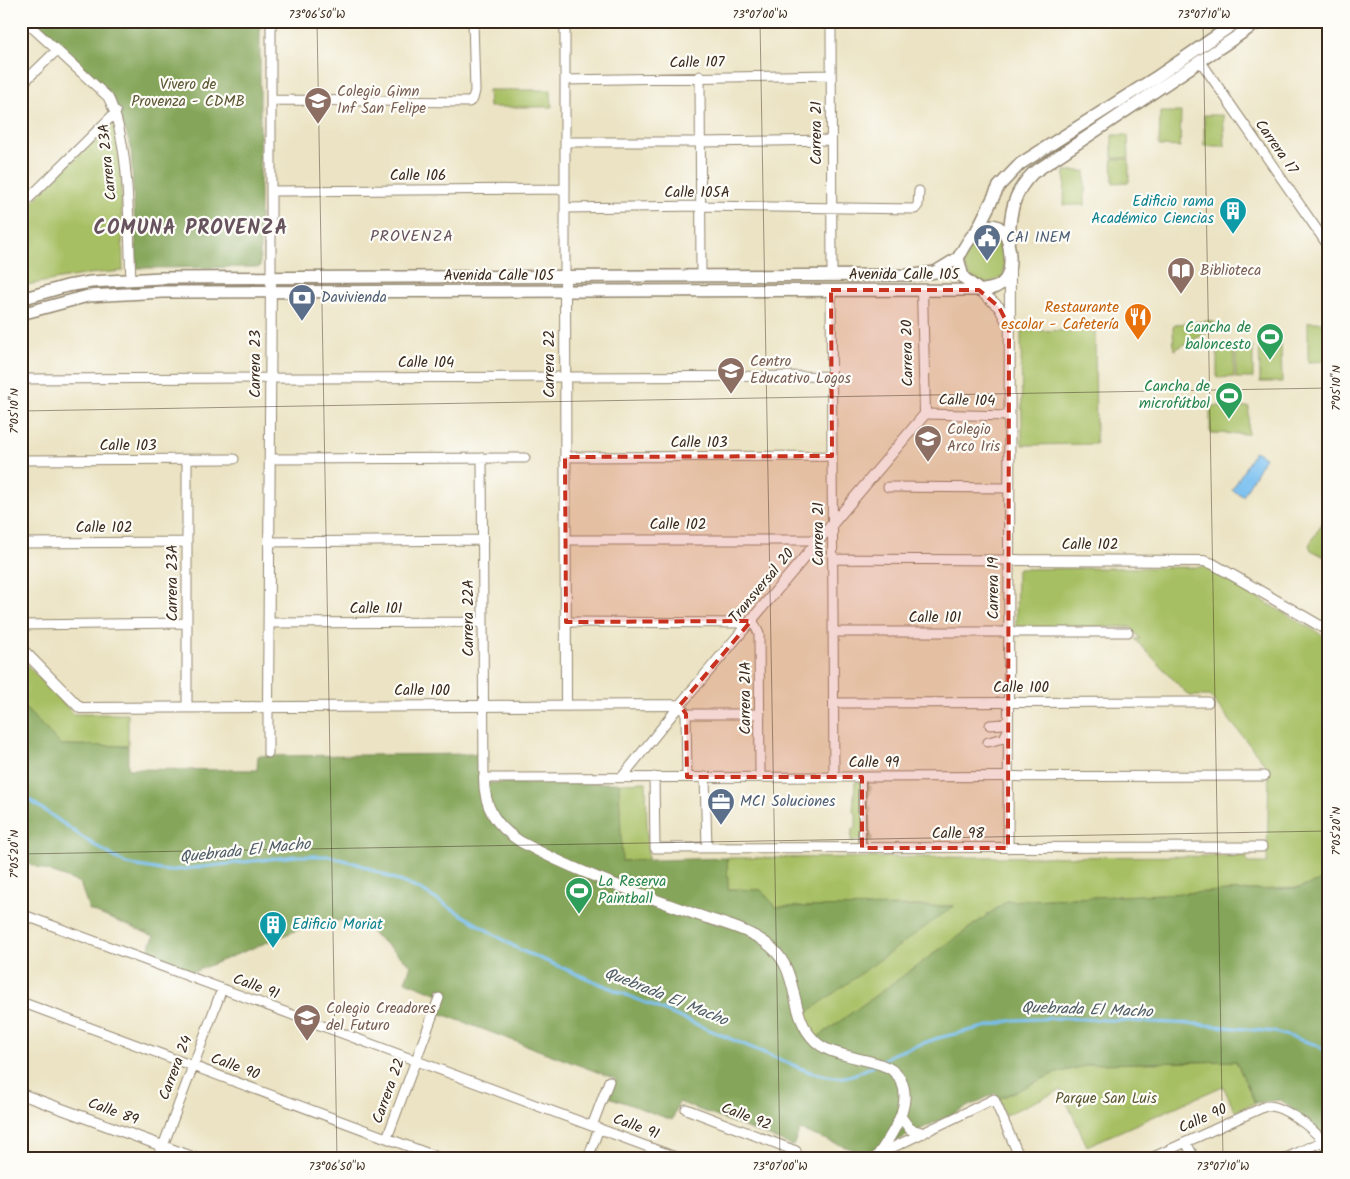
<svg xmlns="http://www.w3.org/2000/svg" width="1350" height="1179" font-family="Kalam,sans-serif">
<rect width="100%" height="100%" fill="#fdfcf7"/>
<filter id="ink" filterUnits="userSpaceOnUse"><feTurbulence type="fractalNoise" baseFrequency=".02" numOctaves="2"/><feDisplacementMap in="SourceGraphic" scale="10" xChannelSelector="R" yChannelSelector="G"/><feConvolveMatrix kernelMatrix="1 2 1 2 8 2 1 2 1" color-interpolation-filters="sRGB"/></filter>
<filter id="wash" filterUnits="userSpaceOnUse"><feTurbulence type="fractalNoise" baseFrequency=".0096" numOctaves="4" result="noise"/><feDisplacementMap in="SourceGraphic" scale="20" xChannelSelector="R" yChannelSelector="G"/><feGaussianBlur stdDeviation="1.12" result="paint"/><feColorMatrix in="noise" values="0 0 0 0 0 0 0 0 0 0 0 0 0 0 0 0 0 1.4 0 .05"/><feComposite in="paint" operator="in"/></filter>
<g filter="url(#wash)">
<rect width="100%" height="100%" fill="#ebe3c3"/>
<path fill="#a7bf64" stroke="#717441" d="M 488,90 L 551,90 L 552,107 L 489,107 Z
M 1160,112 L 1181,112 L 1180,147 L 1159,146 Z
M 1204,115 L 1223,115 L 1225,146 L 1204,146 Z
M 115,119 L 120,145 L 123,271 L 88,274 L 21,286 L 21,213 Z
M 1112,135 L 1128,135 L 1129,158 L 1112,158 Z
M 1112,159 L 1129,159 L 1129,182 L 1113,183 Z
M 1065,171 L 1085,171 L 1085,205 L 1064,205 Z
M 994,231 L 1000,235 L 1006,253 L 1003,277 C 990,284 978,287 968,273 C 966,269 964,267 964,262 C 965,254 973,245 977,237 Z
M 1209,321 L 1216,323 L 1216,328 L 1174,350 L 1173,328 L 1175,324 Z
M 1308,322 L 1328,322 L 1328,361 L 1308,362 Z
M 1095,330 L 1096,444 L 1022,445 L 1021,331 Z
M 1259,340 L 1281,340 L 1282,382 L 1260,382 Z
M 1217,346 L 1234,346 L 1234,377 L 1217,378 Z
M 1236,346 L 1253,346 L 1253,378 L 1236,378 Z
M 1210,406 L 1249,407 L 1248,434 L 1210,433 Z
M 1329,511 L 1329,559 L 1311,550 L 1309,545 Z
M 1205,567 L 1329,639 L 1329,878 L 1299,888 L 1007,901 L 814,1040 L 419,889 L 479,754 L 478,782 L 484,783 L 753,935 L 953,906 L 775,907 L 761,890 L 728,889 L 727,858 L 1247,856 L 1247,863 L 1267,863 L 1269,769 L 1210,696 L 1189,696 L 1135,639 L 1140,639 L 1131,627 L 1016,627 L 1017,569 Z
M 21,659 L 74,714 L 128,714 L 128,746 L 61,745 L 21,704 Z
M 646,782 L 648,860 L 621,861 L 619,783 Z
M 855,782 L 867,782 L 867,786 L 871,786 L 870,794 L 868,794 L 868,807 L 871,807 L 869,827 L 872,840 L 851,841 L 852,829 L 856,827 L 856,813 L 853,812 Z
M 1236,1061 L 1255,1103 L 1235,1111 L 1223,1086 L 1087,1146 L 1061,1090 L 1005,1115 L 999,1099 L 1053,1074 L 1093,1064 Z"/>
<path fill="#85a65a" stroke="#60683c" d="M 34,21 L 260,21 L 260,267 L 137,268 L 131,146 L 114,99 L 52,42 Z
M 21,704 L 61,745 L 128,746 L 128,769 L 257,770 L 258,756 L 479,754 L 479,783 L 619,783 L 622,861 L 727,858 L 728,889 L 761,890 L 776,907 L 954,906 L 801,1017 L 814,1040 L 1007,901 L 1299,888 L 1329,878 L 1329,1143 L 1325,1136 L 1281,1100 L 1255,1103 L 1236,1061 L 1092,1064 L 1053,1074 L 999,1099 L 996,1093 L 867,1155 L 800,1130 L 793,1146 L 679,1102 L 672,1120 L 609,1097 L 616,1079 L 439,1013 L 446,997 L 405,981 L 411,965 L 354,918 L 305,927 L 193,972 L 146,956 L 154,936 L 89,910 L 80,883 L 21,861 Z"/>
<path fill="#78bff0" stroke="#5a7487" d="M 1255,451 L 1265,457 L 1243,496 L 1232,490 Z"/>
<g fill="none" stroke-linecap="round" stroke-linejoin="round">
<path stroke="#78bff0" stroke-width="3" d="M 21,794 L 91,843 L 126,864 L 167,871 L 296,856 L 329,856 L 358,864 L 419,889 L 520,950 L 807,1071 C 837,1080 846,1081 874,1065
M 881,1061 L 893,1054 L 938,1038 L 1014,1020 L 1063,1018 L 1196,1024 L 1275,1032 L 1317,1045 L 1329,1053"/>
</g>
</g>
<g filter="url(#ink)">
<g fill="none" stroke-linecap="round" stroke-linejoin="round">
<defs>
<path id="pedestrian" d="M 862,848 L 862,777"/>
<path id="minor" d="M 25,21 L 108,97 C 131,142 128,227 131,279
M 271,21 L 271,276
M 565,21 L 565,275
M 828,21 L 831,29 L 832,275
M 1201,62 L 1329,247
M 700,76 L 701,275
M 565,80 L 830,75
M 21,85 L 57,50
M 273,100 L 469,102 L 473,99 L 475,91 L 473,21
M 565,142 L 702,142 L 831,140
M 272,191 L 565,189
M 21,206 L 116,112
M 565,208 L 701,206 L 915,209 L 918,205 L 919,191
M 831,290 L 834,777
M 21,379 L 832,376
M 925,414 L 1009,416
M 565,457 L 832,456
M 482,458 L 484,778 L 1264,776
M 187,459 L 187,707
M 270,459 L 525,458
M 21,460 L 234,459
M 888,487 L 1009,488
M 566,540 L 820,540
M 269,542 L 483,540
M 21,543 L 187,542
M 833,559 L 1009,560 L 1008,848
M 566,622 L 754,623 L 759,634 L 760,777
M 269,623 L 483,622
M 21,625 L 187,623
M 833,632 L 1128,632
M 834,703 L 1208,702
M 686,714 L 687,777
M 990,725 L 1003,724 L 1008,720
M 988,742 L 1004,738 L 1008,730
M 268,753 L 268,707
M 622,777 L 680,705 L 686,714 L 760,714
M 654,777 L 655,848 L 1262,847
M 705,777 L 707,848
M 21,914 L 678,1158
M 21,1002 L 440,1158
M 686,1109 L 796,1151 L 794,1158
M 592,1126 L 609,1081
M 387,1138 L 439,998
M 1186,1142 L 1194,1158
M 163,1146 L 222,989
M 879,1154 L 994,1099 L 1020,1158
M 588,1158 L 599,1128
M 1151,1158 L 1266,1106 C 1282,1104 1312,1128 1322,1140 C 1325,1144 1327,1150 1329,1155
M 1286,1158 L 1323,1141"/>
<path id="tertiary" d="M 1010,271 L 1009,560 L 1204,561 L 1213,564 L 1329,631
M 565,275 L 566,706
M 979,290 L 999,307 L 1008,324
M 21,648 L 80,708 L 680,705 L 925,414 L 922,290
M 268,707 L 271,276
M 484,778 C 484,808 496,826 521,842 C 574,871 635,892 692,913 C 717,922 751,929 771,947 C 801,973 788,1015 815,1041 C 826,1052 842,1054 856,1058 C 867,1061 883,1063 892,1070 C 922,1094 891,1136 876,1158
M 21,1094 L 195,1158
M 901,1117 L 910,1129 L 923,1133
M 158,1158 L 163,1146"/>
<path id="secondary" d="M 976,232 L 999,186 L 1020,164 L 1155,78 L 1238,21
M 1009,240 C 1010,213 1013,192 1033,173 L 1260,21
M 21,299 L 67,286 L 91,282 L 161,278 L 914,275 L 935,272 L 958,258
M 21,314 L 88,296 L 163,292 L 983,290 C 1005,288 1011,276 1010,256 C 1009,240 1004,218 981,228 C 971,233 964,249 958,258 L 963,277 L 979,290"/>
</defs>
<use href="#pedestrian" stroke="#938670" stroke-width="9"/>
<use href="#minor" stroke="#938670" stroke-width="11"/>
<use href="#tertiary" stroke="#938670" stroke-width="12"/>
<use href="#secondary" stroke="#938670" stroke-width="14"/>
<use href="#pedestrian" stroke="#fff" stroke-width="6"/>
<use href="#minor" stroke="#fff" stroke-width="9"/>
<use href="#tertiary" stroke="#fff" stroke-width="10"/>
<use href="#secondary" stroke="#fff" stroke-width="11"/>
</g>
</g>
<path fill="#c8321e" fill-opacity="0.2" stroke="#c8321e" stroke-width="4" stroke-dasharray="10 6" stroke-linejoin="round" d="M 831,290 L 979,290 L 999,307 L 1009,327 L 1008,848 L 862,848 L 862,777 L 687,777 L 686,714 L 680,705 L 751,621 L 566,622 L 565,457 L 832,456 Z"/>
<path fill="none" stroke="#3b2a1e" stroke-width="1" stroke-opacity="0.45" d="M 317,21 L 337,1158M 760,21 L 780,1158M 1203,21 L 1223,1158M 21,411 L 1329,388M 21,854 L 1329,831"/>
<defs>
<symbol id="school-pin" viewBox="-11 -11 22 30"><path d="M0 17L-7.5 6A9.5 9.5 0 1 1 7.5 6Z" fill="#8d6e63" stroke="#fdfcf7"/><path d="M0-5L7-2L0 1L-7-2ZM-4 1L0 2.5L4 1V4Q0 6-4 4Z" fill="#fff"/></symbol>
<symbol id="building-pin" viewBox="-11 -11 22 30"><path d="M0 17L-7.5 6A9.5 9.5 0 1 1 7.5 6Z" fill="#0f9aa8" stroke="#fdfcf7"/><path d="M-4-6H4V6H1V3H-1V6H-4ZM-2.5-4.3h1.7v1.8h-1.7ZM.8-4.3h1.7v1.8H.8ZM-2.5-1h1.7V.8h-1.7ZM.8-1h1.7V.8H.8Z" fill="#fff"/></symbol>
<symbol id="civic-pin" viewBox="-11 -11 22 30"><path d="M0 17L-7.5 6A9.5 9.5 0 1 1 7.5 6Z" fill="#5c6f8a" stroke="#fdfcf7"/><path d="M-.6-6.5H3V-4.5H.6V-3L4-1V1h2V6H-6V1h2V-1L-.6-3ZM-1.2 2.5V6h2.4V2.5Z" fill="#fff"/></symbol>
<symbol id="library-pin" viewBox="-11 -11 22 30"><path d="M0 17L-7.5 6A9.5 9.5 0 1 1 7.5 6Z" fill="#8d6e63" stroke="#fdfcf7"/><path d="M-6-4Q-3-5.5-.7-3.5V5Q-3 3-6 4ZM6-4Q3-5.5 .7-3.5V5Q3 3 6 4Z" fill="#fff"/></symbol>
<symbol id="bank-pin" viewBox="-11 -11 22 30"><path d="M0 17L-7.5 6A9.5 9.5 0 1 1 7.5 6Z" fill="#5c6f8a" stroke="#fdfcf7"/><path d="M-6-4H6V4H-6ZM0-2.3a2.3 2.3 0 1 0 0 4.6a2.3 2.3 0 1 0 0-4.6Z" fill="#fff"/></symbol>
<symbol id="restaurant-pin" viewBox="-11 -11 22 30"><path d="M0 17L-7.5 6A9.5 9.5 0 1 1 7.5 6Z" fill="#e8710a" stroke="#fdfcf7"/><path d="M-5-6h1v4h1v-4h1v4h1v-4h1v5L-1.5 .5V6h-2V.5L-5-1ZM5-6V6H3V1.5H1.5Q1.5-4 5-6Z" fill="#fff"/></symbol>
<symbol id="stadium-pin" viewBox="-11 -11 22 30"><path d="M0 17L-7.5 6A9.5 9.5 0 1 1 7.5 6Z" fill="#2e9e5b" stroke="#fdfcf7"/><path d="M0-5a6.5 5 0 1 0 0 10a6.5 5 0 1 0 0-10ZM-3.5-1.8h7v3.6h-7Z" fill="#fff"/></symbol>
<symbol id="office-pin" viewBox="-11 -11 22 30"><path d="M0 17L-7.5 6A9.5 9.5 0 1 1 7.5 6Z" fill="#5c6f8a" stroke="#fdfcf7"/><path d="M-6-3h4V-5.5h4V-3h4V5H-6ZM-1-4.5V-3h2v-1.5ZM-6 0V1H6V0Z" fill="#fff"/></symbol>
</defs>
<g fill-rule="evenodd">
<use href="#school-pin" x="302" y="85" width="32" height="43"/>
<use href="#building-pin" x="1217" y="195" width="32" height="43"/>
<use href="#civic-pin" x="971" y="222" width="32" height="43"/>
<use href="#library-pin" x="1165" y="255" width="32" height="43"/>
<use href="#bank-pin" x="286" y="282" width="32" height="43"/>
<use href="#restaurant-pin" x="1122" y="301" width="32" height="43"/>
<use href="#stadium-pin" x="1254" y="321" width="32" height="43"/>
<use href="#school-pin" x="715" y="355" width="32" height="43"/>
<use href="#stadium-pin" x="1213" y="380" width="32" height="43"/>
<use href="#school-pin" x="912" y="423" width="32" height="43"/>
<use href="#office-pin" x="705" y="786" width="32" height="43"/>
<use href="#stadium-pin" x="563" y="875" width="32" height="43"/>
<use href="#building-pin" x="257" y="909" width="32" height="43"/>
<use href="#school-pin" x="291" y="1002" width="32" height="43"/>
</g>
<g text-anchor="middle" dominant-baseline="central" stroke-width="4.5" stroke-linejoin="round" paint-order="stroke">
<g font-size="15" fill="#3b2a1e" stroke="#fdfcf7">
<text transform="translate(697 63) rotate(-1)">Calle 107</text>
<text transform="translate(817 133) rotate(-90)">Carrera 21</text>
<text transform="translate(1276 147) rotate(55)">Carrera 17</text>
<text transform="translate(108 162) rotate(-96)">Carrera 23A</text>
<text x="418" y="176">Calle 106</text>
<text x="697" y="193">Calle 105A</text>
<text x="904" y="275">Avenida Calle 105</text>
<text x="499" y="276">Avenida Calle 105</text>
<text transform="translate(908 353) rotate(-91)">Carrera 20</text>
<text x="426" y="363">Calle 104</text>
<text transform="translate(256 364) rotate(-90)">Carrera 23</text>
<text transform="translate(550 364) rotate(-90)">Carrera 22</text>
<text transform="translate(967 401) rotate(1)">Calle 104</text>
<text x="699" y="443">Calle 103</text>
<text x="128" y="446">Calle 103</text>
<text x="678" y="525">Calle 102</text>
<text x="104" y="528">Calle 102</text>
<text transform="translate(819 534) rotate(-90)">Carrera 21</text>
<text x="1090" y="545">Calle 102</text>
<text transform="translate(173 583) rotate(-90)">Carrera 23A</text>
<text transform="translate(762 586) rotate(-50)">Transversal 20</text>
<text transform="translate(994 588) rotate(-90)">Carrera 19</text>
<text x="376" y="609">Calle 101</text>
<text transform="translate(469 618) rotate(-90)">Carrera 22A</text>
<text x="935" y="618">Calle 101</text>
<text x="1021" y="688">Calle 100</text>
<text x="422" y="691">Calle 100</text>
<text transform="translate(746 698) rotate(-90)">Carrera 21A</text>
<text x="874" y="763">Calle 99</text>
<text x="958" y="834">Calle 98</text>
<text transform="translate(256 987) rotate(20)">Calle 91</text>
<text transform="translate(235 1067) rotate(20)">Calle 90</text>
<text transform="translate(176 1068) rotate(-69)">Carrera 24</text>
<text transform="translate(389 1091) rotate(-70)">Carrera 22</text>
<text transform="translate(113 1112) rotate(20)">Calle 89</text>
<text transform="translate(746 1117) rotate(21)">Calle 92</text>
<text transform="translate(1203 1119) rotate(-24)">Calle 90</text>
<text transform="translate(636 1127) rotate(20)">Calle 91</text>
</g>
<g font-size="15" fill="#5b5733" stroke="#fdfcf7">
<text x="188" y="85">Vivero de<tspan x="188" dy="17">Provenza - CDMB</tspan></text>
<text x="1106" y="1099">Parque San Luis</text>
</g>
<g font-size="15" fill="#785e54" stroke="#fdfcf7" text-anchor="start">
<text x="337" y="92">Colegio Gimn<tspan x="337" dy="17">Inf San Felipe</tspan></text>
<text x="1200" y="271">Biblioteca</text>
<text x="750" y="362">Centro<tspan x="750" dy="17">Educativo Logos</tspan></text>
<text x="947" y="430">Colegio<tspan x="947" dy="17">Arco Iris</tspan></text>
<text x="326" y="1009">Colegio Creadores<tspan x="326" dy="17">del Futuro</tspan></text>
</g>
<g font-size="15" fill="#0d838f" stroke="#fdfcf7" text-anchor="end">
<text x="1214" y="202">Edificio rama<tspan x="1214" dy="17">Académico Ciencias</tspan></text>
<text x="292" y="925" text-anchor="start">Edificio Moriat</text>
</g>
<g font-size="15" fill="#4e5e75" stroke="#fdfcf7" text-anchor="start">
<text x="1006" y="238">CAI INEM</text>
<text x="321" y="298">Davivienda</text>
<text x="740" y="802">MCI Soluciones</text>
</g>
<g font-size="15" fill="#c56008" stroke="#fdfcf7" text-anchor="end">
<text x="1119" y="308">Restaurante<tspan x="1119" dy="17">escolar - Cafetería</tspan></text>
</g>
<g font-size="15" fill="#27864d" stroke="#fdfcf7" text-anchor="end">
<text x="1251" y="328">Cancha de<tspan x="1251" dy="17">baloncesto</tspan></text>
<text x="1210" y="387">Cancha de<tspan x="1210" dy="17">microfútbol</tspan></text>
<text x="598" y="882" text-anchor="start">La Reserva<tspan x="598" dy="17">Paintball</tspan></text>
</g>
<g font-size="16" letter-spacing="1" fill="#67535e" stroke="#fdfcf7">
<text x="412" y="236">PROVENZA</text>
</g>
<g font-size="16" font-style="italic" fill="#505e68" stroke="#fdfcf7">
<text transform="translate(245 851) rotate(-6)">Quebrada El Macho</text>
<text transform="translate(666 997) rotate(22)">Quebrada El Macho</text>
<text transform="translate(1087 1010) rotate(2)">Quebrada El Macho</text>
</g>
<g font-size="20" font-weight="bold" letter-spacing="1" fill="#67535e" stroke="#fdfcf7">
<text x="191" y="229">COMUNA PROVENZA</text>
</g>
</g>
<rect width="1350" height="1179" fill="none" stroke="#fdfcf7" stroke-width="55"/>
<rect x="28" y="28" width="1294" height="1124" fill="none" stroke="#3b2a1e" stroke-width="2"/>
<g font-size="12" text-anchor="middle" fill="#3b2a1e">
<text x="317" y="18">73°06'50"W</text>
<text x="760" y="18">73°07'00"W</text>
<text x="1204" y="18">73°07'10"W</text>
<text transform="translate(1336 388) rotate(-90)" y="4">7°05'10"N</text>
<text transform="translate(14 411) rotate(-90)" y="4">7°05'10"N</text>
<text transform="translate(1336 831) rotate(-90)" y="4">7°05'20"N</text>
<text transform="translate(14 854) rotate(-90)" y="4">7°05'20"N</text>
<text x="337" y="1170">73°06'50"W</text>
<text x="780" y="1170">73°07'00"W</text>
<text x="1223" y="1170">73°07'10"W</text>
</g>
</svg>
